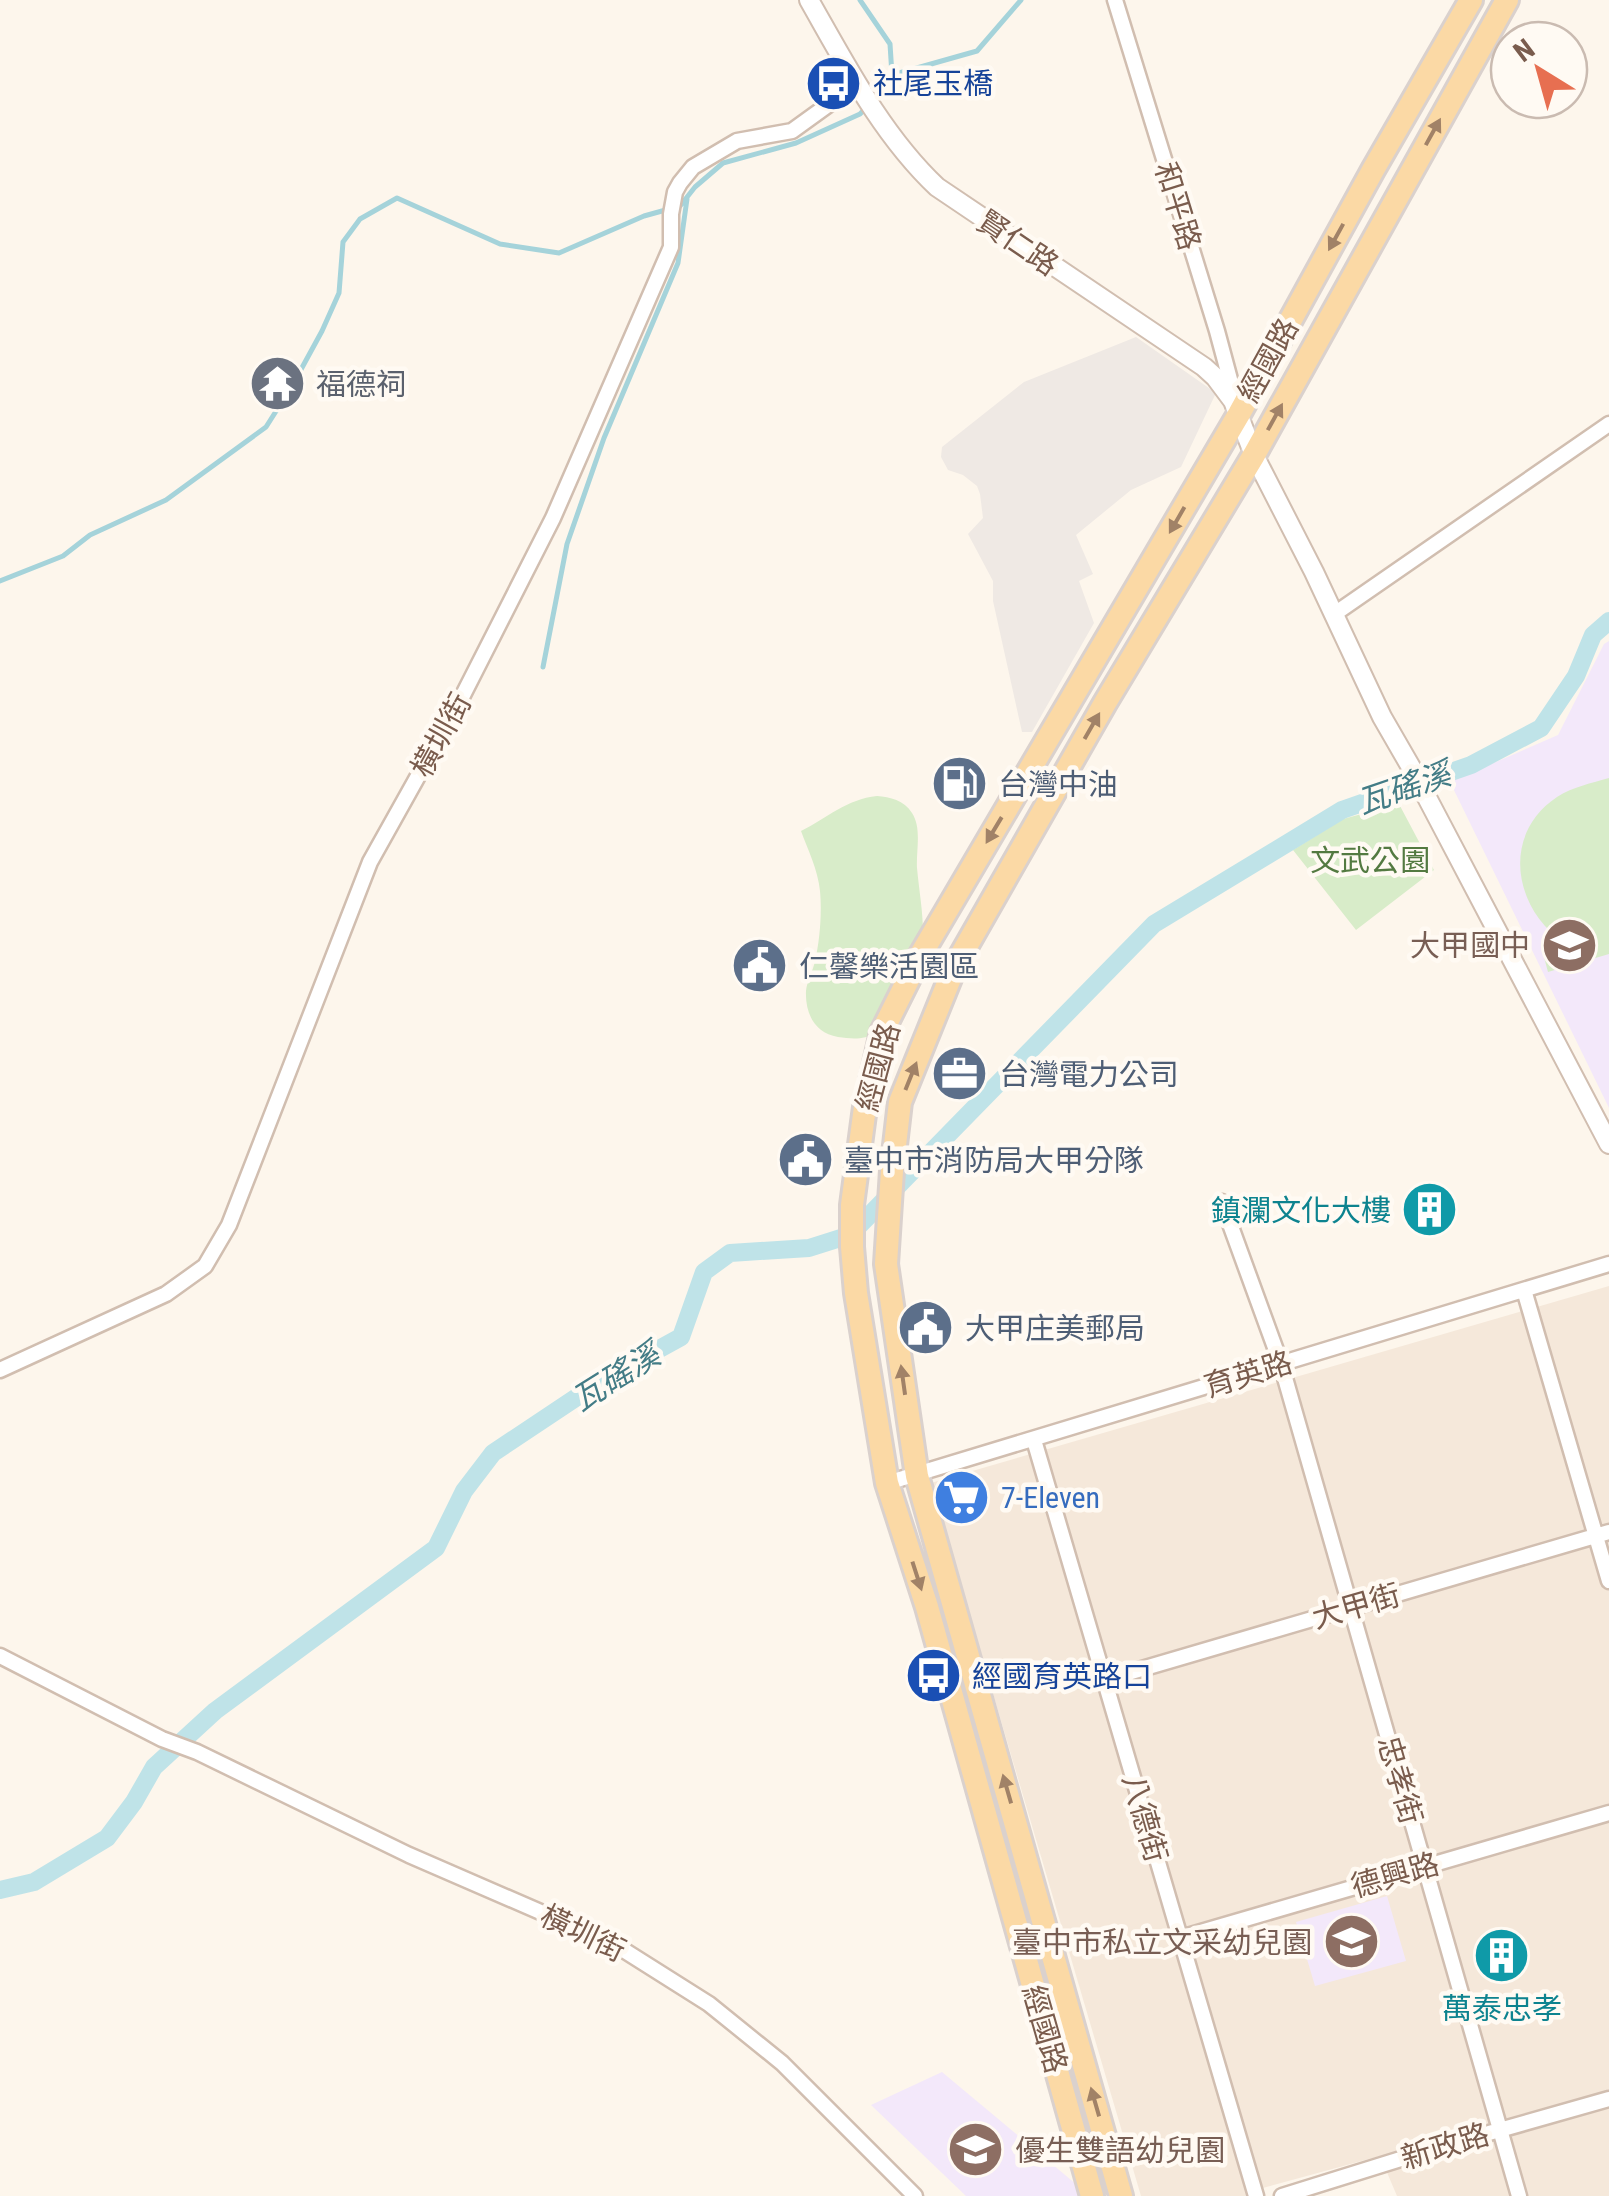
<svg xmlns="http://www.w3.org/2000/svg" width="1609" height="2196" font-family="'Roboto Condensed','Noto Sans TC',sans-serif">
<rect width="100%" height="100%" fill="#fdf6ec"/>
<path fill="#f5e8da" d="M 1609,1286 L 1609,2196 L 1397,2196 L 1380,2156 L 1248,2192 L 1249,2196 L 1141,2196 L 931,1483 Z"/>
<path fill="#efe9e4" d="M 1136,337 L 1216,393 L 1181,467 L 1131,490 L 1076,535 L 1093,574 L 1079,581 L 1094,623 L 1032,732 L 1022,732 L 993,601 L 993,581 L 968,534 L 983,518 L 980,494 L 977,486 L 963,475 L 948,470 L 941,457 L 942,447 L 1024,382 Z"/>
<path fill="#f3e8fa" d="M 1609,641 L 1609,1108 L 1450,782 L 1558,735 L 1604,644 Z
M 1387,1896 L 1406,1961 L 1315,1986 L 1296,1922 Z
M 942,2072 L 1089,2195 L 1089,2196 L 966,2196 L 871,2105 Z"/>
<path fill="#d8ecc9" d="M 1609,778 L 1609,954 L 1548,972 L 1542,950 L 1565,943 C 1513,909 1501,834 1557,797 C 1572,787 1592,783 1609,778 Z
M 877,796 C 890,797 904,800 912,813 C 922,828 916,851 917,868 C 919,890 923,911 923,933 L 876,1033 C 864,1040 852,1039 838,1037 C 815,1033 805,1014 806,991 C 807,981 813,971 815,961 C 820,940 822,912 820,891 C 818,870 808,850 801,831 C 827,818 847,799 877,796 Z
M 1399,804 L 1434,870 L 1356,930 L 1293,850 L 1343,819 Z"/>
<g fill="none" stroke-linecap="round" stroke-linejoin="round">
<path stroke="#a5d3da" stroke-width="5" d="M 860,0 L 890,44 L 892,75
M 0,581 L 63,556 L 90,535 L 166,500 L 266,427 L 292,386 L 322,331 L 339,293 L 343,242 L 360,219 L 397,198 L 500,244 L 559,253 L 644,216 L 680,206 L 695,187 L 723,163 L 796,143 L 860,114 L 882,91 L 892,75 L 977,51 L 1021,0
M 543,667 L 567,544 L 604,438 L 678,263 L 687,199"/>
<path stroke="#bfe3e8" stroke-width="18" d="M 0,1890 L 34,1882 L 107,1838 L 134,1802 L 154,1767 L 215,1711 L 436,1548 L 464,1491 L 493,1453 L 601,1381 L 681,1337 L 704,1272 L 730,1253 L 809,1248 L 850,1235 L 1154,924 L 1342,810 L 1471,765 L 1541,728 L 1576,676 L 1593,635 L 1609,621"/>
<defs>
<path id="minor" d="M 1115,0 L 1217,331 L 1235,398
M 1333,615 L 1609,424
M 1222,1202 L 1281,1364 L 1519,2196
M 1524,1290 L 1609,1581
M 0,1370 L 166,1294 L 205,1266 L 229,1225 L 370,862 L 461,699 L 553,518 L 671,247 L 671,214 L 675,192 L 680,183 L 693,167 L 737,141 L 792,131 L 857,84
M 1034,1440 L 1256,2196
M 887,1483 L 1609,1264
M 0,1656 L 162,1739 L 197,1752 L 409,1855 L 614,1944 L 709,2004 L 782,2063 L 915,2196
M 1104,1680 L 1609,1532
M 1180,1938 L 1609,1813
M 1282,2196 L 1436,2148 L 1609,2099"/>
<path id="tertiary" d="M 809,0 C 846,65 882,135 937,187 L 1204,367 L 1215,377 L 1233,401 L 1254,455 L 1314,572 L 1382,717 L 1412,769 L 1609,1144"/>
<path id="primary" d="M 1092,2196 L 927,1607 L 887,1483 L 856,1293 L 852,1247 L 852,1205 L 865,1107 L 882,1032 L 920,956 L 1239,414 L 1373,170 L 1471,0
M 1121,2196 L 917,1476 L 886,1264 L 892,1171 L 900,1102 L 955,966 L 1105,703 L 1254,455 L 1507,0"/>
</defs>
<use href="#minor" stroke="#d1beb0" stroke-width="19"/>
<use href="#tertiary" stroke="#d1beb0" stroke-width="22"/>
<use href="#primary" stroke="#dad1cd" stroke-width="28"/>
<use href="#minor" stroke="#fff" stroke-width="14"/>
<use href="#tertiary" stroke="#fff" stroke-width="18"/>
<use href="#primary" stroke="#fbd9a5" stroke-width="22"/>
</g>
<defs><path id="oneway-solid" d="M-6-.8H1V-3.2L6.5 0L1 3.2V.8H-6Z" transform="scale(2.5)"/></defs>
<g fill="#a18267">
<use href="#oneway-solid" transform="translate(1433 132) rotate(-61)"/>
<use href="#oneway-solid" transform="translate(1336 237) rotate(119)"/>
<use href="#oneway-solid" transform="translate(1275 417) rotate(-61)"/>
<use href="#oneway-solid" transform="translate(1177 520) rotate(120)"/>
<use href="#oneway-solid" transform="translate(1092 726) rotate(-60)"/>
<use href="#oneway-solid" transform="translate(994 830) rotate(121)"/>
<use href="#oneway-solid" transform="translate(911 1076) rotate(-68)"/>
<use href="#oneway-solid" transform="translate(903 1380) rotate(-98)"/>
<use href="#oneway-solid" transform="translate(917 1576) rotate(72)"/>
<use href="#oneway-solid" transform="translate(1007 1789) rotate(-106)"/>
<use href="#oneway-solid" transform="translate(1095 2102) rotate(-106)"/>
</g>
<defs>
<symbol id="bus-disc" viewBox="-11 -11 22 22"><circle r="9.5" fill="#1a4fb4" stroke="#fffaf3"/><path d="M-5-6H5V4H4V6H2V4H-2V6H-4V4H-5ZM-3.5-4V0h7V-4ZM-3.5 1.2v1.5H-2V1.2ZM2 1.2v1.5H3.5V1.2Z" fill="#fff"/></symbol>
<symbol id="temple-disc" viewBox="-11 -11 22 22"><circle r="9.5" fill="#6b7280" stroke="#fffaf3"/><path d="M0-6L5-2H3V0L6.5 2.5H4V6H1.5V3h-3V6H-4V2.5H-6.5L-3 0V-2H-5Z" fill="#fff"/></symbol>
<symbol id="fuel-disc" viewBox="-11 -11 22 22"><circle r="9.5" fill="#5c6f8a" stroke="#fffaf3"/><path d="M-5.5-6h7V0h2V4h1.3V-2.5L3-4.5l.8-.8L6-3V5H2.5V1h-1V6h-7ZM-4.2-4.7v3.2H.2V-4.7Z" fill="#fff"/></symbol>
<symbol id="school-disc" viewBox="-11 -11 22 22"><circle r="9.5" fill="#8d6e63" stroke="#fffaf3"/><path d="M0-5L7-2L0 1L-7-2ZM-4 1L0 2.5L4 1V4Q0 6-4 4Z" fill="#fff"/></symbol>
<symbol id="civic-disc" viewBox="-11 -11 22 22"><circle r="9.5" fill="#5c6f8a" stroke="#fffaf3"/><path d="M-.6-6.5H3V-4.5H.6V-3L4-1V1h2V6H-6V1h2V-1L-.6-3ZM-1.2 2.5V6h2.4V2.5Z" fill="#fff"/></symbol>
<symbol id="office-disc" viewBox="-11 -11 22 22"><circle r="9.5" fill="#5c6f8a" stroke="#fffaf3"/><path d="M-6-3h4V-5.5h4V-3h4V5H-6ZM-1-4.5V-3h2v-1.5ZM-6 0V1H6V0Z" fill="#fff"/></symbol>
<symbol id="building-disc" viewBox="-11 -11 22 22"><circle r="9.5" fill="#0f9aa8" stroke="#fffaf3"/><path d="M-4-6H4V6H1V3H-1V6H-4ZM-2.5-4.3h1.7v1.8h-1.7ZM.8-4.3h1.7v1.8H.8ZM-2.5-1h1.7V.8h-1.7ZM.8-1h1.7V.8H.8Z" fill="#fff"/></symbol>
<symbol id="supermarket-disc" viewBox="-11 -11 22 22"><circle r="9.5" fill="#3f7fe0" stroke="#fffaf3"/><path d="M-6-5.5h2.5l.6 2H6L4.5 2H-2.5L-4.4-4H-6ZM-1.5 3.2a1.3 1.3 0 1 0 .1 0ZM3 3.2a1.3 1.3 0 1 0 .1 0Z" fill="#fff"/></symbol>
</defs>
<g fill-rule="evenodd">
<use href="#bus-disc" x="802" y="52" width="63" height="63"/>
<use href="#temple-disc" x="246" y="352" width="63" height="63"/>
<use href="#fuel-disc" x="928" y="752" width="63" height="63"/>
<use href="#school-disc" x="1538" y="914" width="63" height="63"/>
<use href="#civic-disc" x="728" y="934" width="63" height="63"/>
<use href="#office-disc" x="928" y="1042" width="63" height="63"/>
<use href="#civic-disc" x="774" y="1128" width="63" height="63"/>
<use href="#building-disc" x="1398" y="1178" width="63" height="63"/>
<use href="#civic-disc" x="894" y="1296" width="63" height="63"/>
<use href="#supermarket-disc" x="930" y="1466" width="63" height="63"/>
<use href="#bus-disc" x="902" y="1644" width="63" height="63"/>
<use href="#school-disc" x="1320" y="1910" width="63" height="63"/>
<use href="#building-disc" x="1470" y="1924" width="63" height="63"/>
<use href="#school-disc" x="944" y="2118" width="63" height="63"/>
</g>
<g text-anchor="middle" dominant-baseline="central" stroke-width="9" stroke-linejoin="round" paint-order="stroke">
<g font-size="30" fill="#164399" stroke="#fffaf3" text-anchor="start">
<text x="873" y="83">社尾玉橋</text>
<text x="972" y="1676">經國育英路口</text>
</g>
<g font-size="30" fill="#7a5c4d" stroke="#fffaf3">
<text transform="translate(1178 206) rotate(73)">和平路</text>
<text transform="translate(1018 243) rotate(34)">賢仁路</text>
<text transform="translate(1268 360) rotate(-61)">經國路</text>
<text transform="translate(441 735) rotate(-61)">橫圳街</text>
<text transform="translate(878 1067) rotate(-75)">經國路</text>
<text transform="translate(1248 1374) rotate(-17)">育英路</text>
<text transform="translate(1356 1606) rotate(-16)">大甲街</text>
<text transform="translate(1400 1780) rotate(74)">忠孝街</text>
<text transform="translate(1145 1818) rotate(74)">八德街</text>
<text transform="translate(1395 1875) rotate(-16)">德興路</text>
<text transform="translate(583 1933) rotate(26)">橫圳街</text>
<text transform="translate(1045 2029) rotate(74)">經國路</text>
<text transform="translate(1445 2146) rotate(-17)">新政路</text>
</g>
<g font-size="30" fill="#5b616d" stroke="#fffaf3" text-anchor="start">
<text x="316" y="384">福德祠</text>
</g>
<g font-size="30" fill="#4e5e75" stroke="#fffaf3" text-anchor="start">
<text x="998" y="784">台灣中油</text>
<text x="799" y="966">仁馨樂活園區</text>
<text x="999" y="1074">台灣電力公司</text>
<text x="844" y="1160">臺中市消防局大甲分隊</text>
<text x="965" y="1328">大甲庄美郵局</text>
</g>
<g font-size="30" fill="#537a41" stroke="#fffaf3">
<text x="1370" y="860">文武公園</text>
</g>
<g font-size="30" fill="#785e54" stroke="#fffaf3" text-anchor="end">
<text x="1530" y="945">大甲國中</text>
<text x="1312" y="1942">臺中市私立文采幼兒園</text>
<text x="1015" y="2150" text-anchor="start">優生雙語幼兒園</text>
</g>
<g font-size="30" fill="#0d838f" stroke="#fffaf3" text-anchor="end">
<text x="1391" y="1210">鎮瀾文化大樓</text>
<text x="1502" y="2008" text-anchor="middle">萬泰忠孝</text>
</g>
<g font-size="30" fill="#366cbe" stroke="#fffaf3" text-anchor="start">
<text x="1001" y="1497">7-Eleven</text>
</g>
<g font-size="32" font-style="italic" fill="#437c86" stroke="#fffaf3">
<text transform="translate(1404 788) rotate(-19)">瓦磘溪</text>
<text transform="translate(616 1377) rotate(-32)">瓦磘溪</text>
</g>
</g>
<g transform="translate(1539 70) rotate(323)"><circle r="48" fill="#fffaf3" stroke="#cabbb1" stroke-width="2.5"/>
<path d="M0-8L18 38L0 25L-18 38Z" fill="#e76f51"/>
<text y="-15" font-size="28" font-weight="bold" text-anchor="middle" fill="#7a5c4d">N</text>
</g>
</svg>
